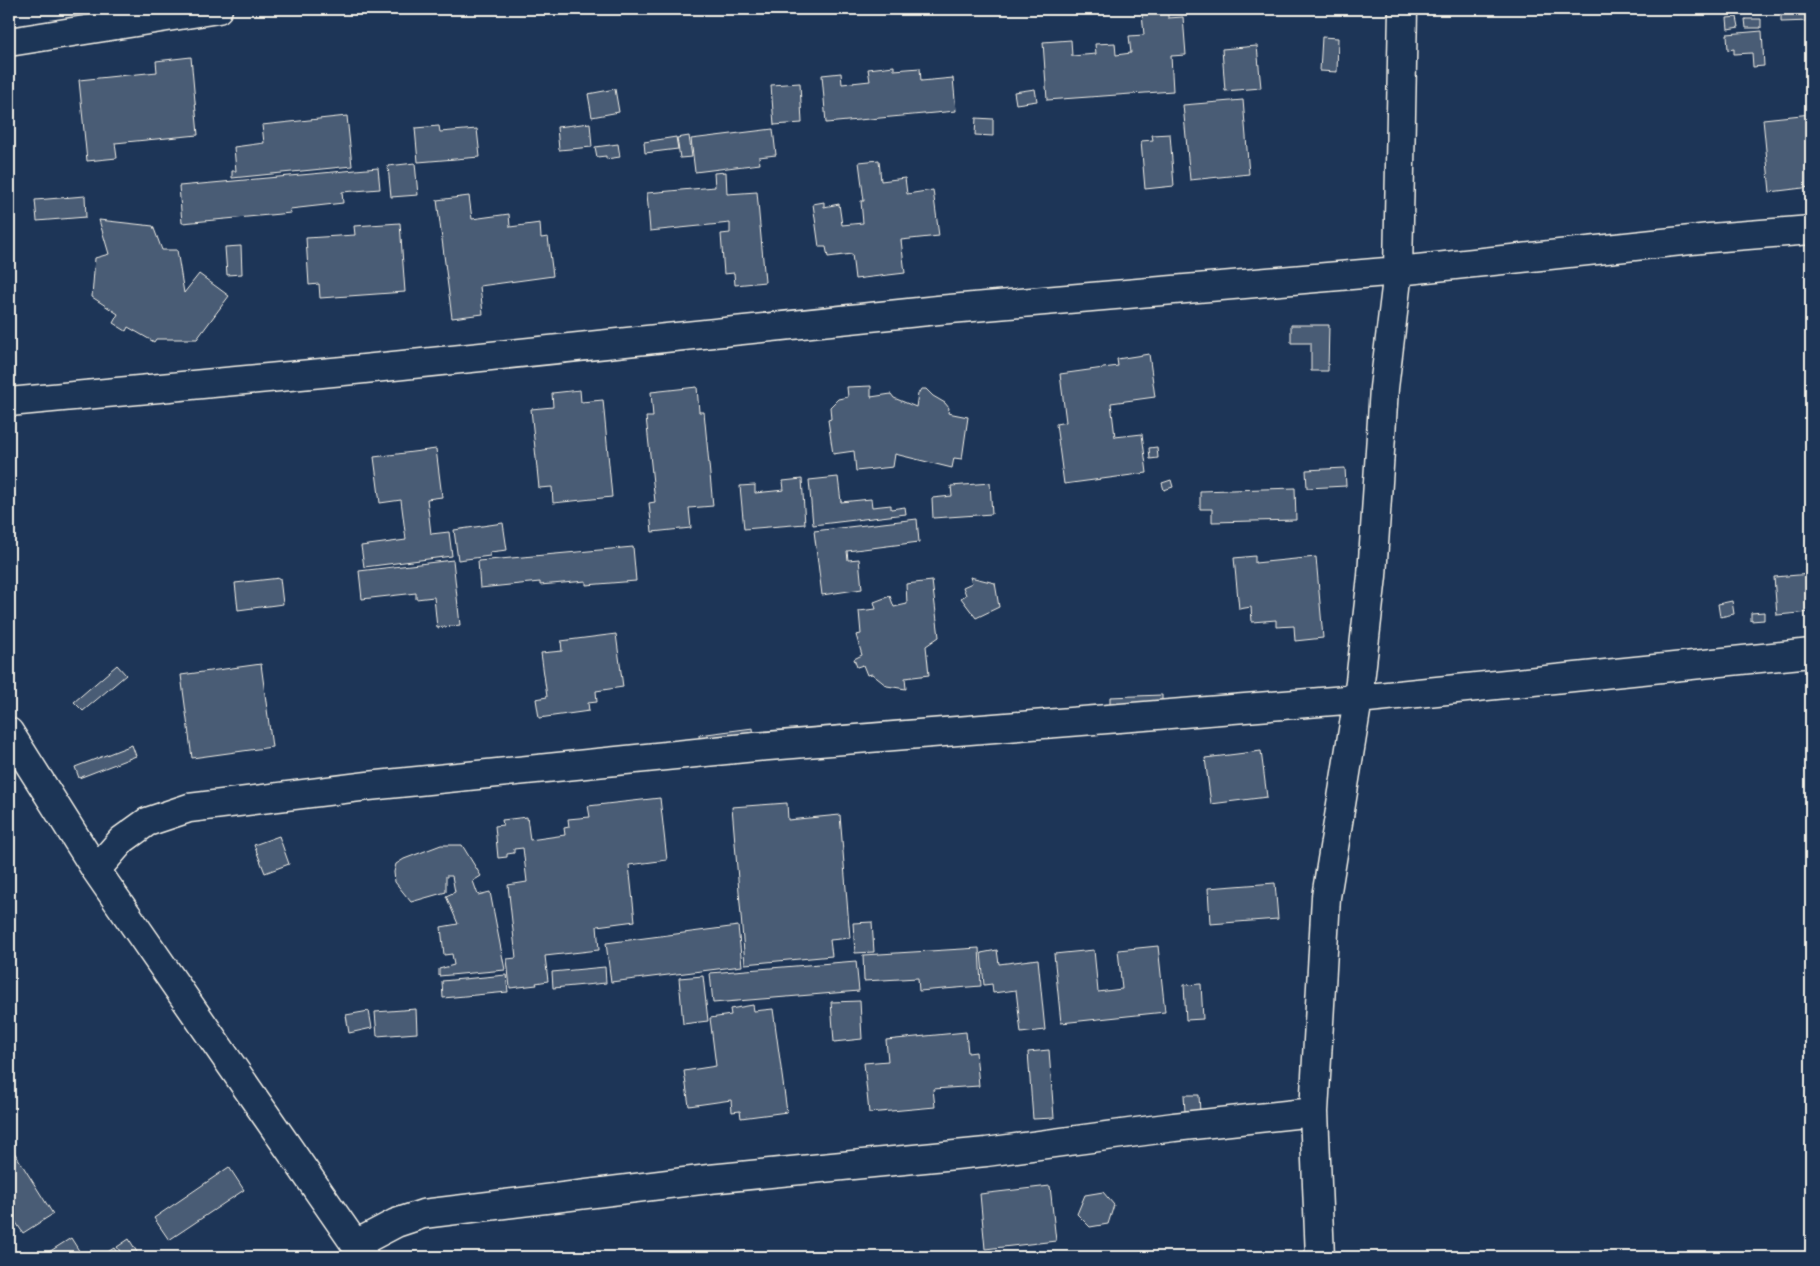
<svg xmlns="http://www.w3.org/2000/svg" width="1820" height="1266" font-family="Itim,sans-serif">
<rect width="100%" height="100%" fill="#1d3557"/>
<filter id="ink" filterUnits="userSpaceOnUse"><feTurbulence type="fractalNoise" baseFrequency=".02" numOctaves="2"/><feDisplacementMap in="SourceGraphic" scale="10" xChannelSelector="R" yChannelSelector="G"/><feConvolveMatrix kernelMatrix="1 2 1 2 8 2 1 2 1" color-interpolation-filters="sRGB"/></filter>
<g filter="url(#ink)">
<path fill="#485b74" stroke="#f4f1e8" d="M 1781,9 L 1811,9 L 1811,21 L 1781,22 Z
M 1168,12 L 1168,18 L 1183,17 L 1186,55 L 1171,56 L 1173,91 L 1047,100 L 1043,42 L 1071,40 L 1072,56 L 1096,54 L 1095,44 L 1115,43 L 1116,55 L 1131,53 L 1129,36 L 1144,35 L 1142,13 Z
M 1737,17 L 1739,27 L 1728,29 L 1727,18 Z
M 1745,19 L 1761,19 L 1761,28 L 1746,28 Z
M 1762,31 L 1764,66 L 1753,67 L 1752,53 L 1734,54 L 1734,49 L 1728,50 L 1727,34 Z
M 1322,37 L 1338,38 L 1337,72 L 1320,71 Z
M 1257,46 L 1261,88 L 1225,91 L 1222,49 Z
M 191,57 L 198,135 L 115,143 L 117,158 L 87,161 L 79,80 L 157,72 L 156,61 Z
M 894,66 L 894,70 L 920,68 L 921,81 L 953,78 L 956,111 L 826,123 L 822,75 L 841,73 L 842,84 L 870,81 L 868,69 Z
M 800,83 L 802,123 L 774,125 L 771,85 Z
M 615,89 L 619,112 L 592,117 L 588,94 Z
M 1035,89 L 1037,101 L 1016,104 L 1014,92 Z
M 1243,100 L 1249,174 L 1190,180 L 1183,105 Z
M 1811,114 L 1811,187 L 1770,192 L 1763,119 Z
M 347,116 L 352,166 L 232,178 L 232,171 L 236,171 L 234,147 L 264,143 L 262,125 Z
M 976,118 L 993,119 L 993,136 L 975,135 Z
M 590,123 L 592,147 L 559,150 L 557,127 Z
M 439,126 L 440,132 L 477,129 L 480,157 L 418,162 L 415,128 Z
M 773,129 L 776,155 L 759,157 L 760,164 L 695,172 L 691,139 Z
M 1170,134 L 1174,186 L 1145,189 L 1141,141 L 1153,140 L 1152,135 Z
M 689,136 L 692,157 L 680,158 L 677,138 Z
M 676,137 L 678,149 L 645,153 L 644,142 Z
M 618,144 L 620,157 L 606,159 L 606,156 L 597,157 L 595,147 Z
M 879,160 L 881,181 L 905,178 L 907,194 L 933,190 L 939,236 L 901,240 L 905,273 L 855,279 L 852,254 L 828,257 L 826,247 L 819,247 L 813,204 L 824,202 L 824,207 L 839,204 L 842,225 L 863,223 L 861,201 L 864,201 L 859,162 Z
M 415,163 L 418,195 L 391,197 L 388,166 Z
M 378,168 L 380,189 L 342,192 L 343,203 L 290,209 L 291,213 L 182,223 L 179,186 Z
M 726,172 L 727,194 L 757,192 L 765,282 L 735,285 L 734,273 L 724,274 L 721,234 L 730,233 L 730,223 L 650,231 L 647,193 L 715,187 L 714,173 Z
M 85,196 L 86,217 L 37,221 L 35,200 Z
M 469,196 L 472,219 L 509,214 L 510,227 L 540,223 L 541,238 L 548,237 L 553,276 L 480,286 L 483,314 L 452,318 L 437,200 Z
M 99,220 L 153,226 L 162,250 L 177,250 L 184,293 L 199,274 L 229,296 L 197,339 L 156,339 L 154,342 L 128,327 L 126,331 L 113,323 L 118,314 L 92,297 L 95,258 L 109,254 Z
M 400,223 L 405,292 L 320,298 L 319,284 L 309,285 L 306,238 L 355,235 L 354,226 Z
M 241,246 L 242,274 L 227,275 L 225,247 Z
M 1291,325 L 1329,325 L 1328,371 L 1311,371 L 1311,343 L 1291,343 Z
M 1149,354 L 1155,397 L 1111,403 L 1115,437 L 1142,434 L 1147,473 L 1064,484 L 1056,424 L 1066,422 L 1060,374 L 1118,366 L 1117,359 Z
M 871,386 L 871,397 L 891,394 L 894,398 L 916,407 L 918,394 L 921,389 L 926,389 L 933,396 L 945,403 L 949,408 L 948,413 L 968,417 L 962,459 L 954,458 L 952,468 L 895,454 L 893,467 L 856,471 L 854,451 L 833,454 L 828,420 L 831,419 L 830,407 L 838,399 L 848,397 L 847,387 Z
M 697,387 L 699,412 L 704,412 L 713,506 L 689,508 L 691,528 L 652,532 L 649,503 L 655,502 L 646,417 L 653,417 L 651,392 Z
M 580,390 L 581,402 L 603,400 L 612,497 L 553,503 L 552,487 L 539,488 L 531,409 L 553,407 L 552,393 Z
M 1157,447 L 1158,458 L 1150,459 L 1149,448 Z
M 436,449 L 442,497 L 427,499 L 431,534 L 449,532 L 452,556 L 364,567 L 361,546 L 406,540 L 401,500 L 380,503 L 374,457 Z
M 1345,468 L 1346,486 L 1307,488 L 1306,470 Z
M 838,477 L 841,502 L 871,499 L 872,507 L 891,505 L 891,509 L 905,507 L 906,514 L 813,525 L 809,480 Z
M 802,479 L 805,524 L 744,529 L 740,486 L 755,485 L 755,493 L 784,490 L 783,481 Z
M 1171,480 L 1173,487 L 1164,490 L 1162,483 Z
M 990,483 L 992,514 L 933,518 L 932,498 L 952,496 L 951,486 Z
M 1295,488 L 1296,520 L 1212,522 L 1212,509 L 1200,509 L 1200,491 Z
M 917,519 L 919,542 L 847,551 L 848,560 L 859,559 L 862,589 L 822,595 L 814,531 Z
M 503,523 L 507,550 L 490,552 L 490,556 L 458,560 L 454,530 Z
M 633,547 L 636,581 L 586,585 L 586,581 L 540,585 L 540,582 L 480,588 L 478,561 Z
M 1255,556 L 1255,563 L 1316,557 L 1323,638 L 1295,641 L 1294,626 L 1276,627 L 1276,620 L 1252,622 L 1251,607 L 1239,609 L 1234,558 Z
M 453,560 L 460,625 L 437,628 L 434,597 L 416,599 L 416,593 L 362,599 L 359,571 Z
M 1811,574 L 1811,612 L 1777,615 L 1774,577 Z
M 970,577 L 995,583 L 999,607 L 976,618 L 961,598 L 966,595 L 963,587 L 972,583 Z
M 280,578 L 283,604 L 238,610 L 235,583 Z
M 932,581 L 939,637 L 926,646 L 929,675 L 905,678 L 906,689 L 887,686 L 872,674 L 867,675 L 863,665 L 857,667 L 854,659 L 862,655 L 856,635 L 861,634 L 859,611 L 876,609 L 874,602 L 890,596 L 894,607 L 907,604 L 906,584 Z
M 1732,601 L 1734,614 L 1720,617 L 1718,604 Z
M 1764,612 L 1764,620 L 1751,621 L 1751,613 Z
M 616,634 L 623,687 L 596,691 L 597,702 L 588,703 L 589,711 L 539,718 L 536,699 L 547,697 L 541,653 L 562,651 L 561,641 Z
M 261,664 L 272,747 L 192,758 L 181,675 Z
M 117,665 L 126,675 L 83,711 L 74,702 Z
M 1162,695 L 1162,709 L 1110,711 L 1110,697 Z
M 753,728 L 754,740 L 700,747 L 699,735 Z
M 132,745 L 136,756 L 79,778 L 75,767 Z
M 1261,751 L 1267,797 L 1211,804 L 1205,758 Z
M 660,798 L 667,860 L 629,865 L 635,921 L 597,926 L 599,950 L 545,956 L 548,981 L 536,983 L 537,985 L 510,988 L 507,959 L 516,958 L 508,885 L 527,882 L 523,848 L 514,849 L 514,853 L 507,854 L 507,857 L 498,858 L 495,826 L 503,825 L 502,820 L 527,817 L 530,840 L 565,835 L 564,828 L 569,827 L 568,819 L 590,817 L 588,806 Z
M 787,803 L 788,820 L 840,815 L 850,938 L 830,940 L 832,956 L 745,964 L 732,807 Z
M 279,836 L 289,864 L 265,873 L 254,845 Z
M 441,845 L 462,845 L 481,876 L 473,881 L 478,895 L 490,892 L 505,970 L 439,976 L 439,969 L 454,965 L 452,954 L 444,955 L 441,927 L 458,924 L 446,896 L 455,892 L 452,876 L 446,876 L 446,892 L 411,902 L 395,882 L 394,872 L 396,864 L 404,859 Z
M 1275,883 L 1278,919 L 1210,924 L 1208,888 Z
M 872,922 L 874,952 L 855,953 L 853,923 Z
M 738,926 L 742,966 L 611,982 L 606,943 Z
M 1158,946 L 1165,1012 L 1061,1023 L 1054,954 L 1094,950 L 1098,992 L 1122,989 L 1118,950 Z
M 979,948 L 981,986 L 919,991 L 918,978 L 864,981 L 863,955 Z
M 997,950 L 999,964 L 1038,959 L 1045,1030 L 1021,1033 L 1016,990 L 993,993 L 992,984 L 984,985 L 981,953 Z
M 856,961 L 859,991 L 713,1003 L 710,973 Z
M 605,967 L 606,983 L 553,988 L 552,972 Z
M 506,975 L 508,992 L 443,998 L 442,981 Z
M 703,976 L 708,1021 L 683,1024 L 679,978 Z
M 1201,984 L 1203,1019 L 1186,1020 L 1184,985 Z
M 860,1001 L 862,1039 L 834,1042 L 831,1002 Z
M 753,1005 L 754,1011 L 773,1009 L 787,1112 L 741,1118 L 740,1111 L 732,1112 L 731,1100 L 689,1106 L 684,1071 L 716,1066 L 710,1018 L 731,1015 L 730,1009 Z
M 416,1009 L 417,1033 L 377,1036 L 375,1012 Z
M 369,1011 L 372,1028 L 349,1033 L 346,1015 Z
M 966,1032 L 968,1053 L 976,1052 L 979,1086 L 933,1089 L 935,1107 L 869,1113 L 864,1063 L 888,1061 L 886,1040 Z
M 1049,1050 L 1054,1118 L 1033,1119 L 1028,1052 Z
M 1184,1095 L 1199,1095 L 1200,1112 L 1185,1112 Z
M 9,1144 L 53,1214 L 23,1233 L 15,1221 L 9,1225 Z
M 229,1167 L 244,1190 L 169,1240 L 154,1218 Z
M 1050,1186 L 1056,1241 L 985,1249 L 980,1194 Z
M 1103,1192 L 1114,1205 L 1108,1224 L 1090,1227 L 1077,1214 L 1085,1195 Z
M 71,1238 L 83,1257 L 41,1257 Z
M 129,1239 L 140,1257 L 124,1257 L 117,1247 Z
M 114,1248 L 120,1257 L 100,1257 Z"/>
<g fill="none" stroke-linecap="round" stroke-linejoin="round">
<defs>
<path id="minor" d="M 9,42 L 218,9
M 9,402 L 354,370 L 938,310 L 1398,271 L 1710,238 L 1811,230
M 9,732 L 96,870 L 364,1257
M 96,870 L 122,840 L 147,822 L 189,808 L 368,786 L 755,747 L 1358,699 L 1811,653
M 356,1244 L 396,1223 L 423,1214 L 709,1179 L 986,1152 L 1174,1127 L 1314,1112
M 1320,1257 L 1314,1112 L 1326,897 L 1358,699 L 1372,576 L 1384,388 L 1398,271 L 1403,9"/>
</defs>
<use href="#minor" stroke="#f4f1e8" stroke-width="31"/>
<use href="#minor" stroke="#1d3557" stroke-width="28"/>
</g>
</g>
<rect width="1820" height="1266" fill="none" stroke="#1d3557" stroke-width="30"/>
<rect x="15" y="15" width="1790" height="1236" fill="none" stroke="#f4f1e8" stroke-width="2" filter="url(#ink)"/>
</svg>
